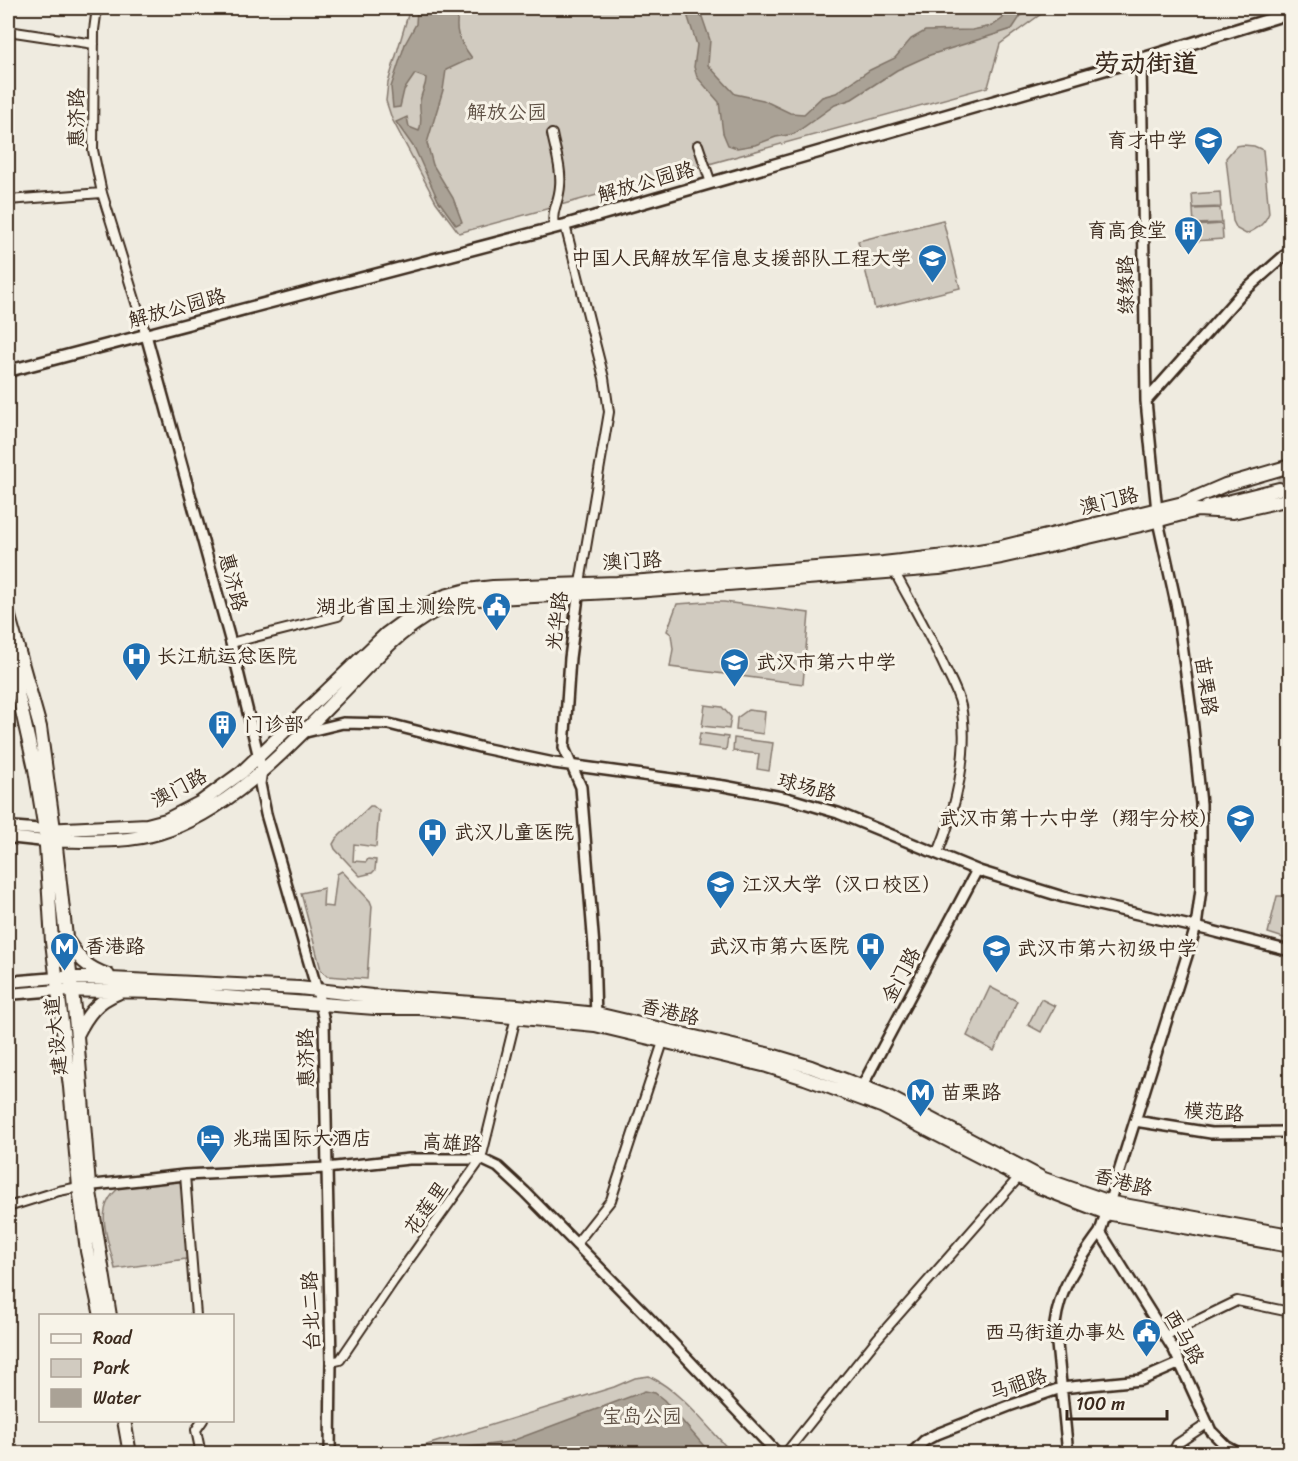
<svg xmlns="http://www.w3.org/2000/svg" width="1298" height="1461" font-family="Sriracha,'LXGW WenKai TC',sans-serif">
<rect width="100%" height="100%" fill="#efebe0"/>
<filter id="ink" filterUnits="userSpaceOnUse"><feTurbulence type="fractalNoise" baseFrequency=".0167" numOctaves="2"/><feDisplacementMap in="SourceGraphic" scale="12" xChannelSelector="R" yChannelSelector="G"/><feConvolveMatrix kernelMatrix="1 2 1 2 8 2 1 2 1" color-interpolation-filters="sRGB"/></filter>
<g filter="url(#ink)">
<path fill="#d1cbc0" stroke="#867a6f" stroke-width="1.5" d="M 410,8 L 1045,8 L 1041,14 L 1000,44 L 988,87 L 459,233 L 436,202 L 392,119 L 386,101 L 388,83 Z
M 1243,145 L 1254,146 L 1263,150 L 1269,213 C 1264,225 1257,229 1246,234 L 1237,229 L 1233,221 L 1226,158 L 1236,146 Z
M 1220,192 L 1221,207 L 1193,208 L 1192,194 Z
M 1220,208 L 1222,223 L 1194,224 L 1193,209 Z
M 943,220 L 960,288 L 875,309 L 858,241 Z
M 1222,224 L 1223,239 L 1194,241 L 1194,226 Z
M 706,602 L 724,602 L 809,613 L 803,684 L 670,667 L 673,649 L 671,634 L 667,631 L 677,604 Z
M 705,705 L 722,707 L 731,717 L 729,729 L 702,726 Z
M 748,710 L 765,712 L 763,734 L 736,730 L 737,718 Z
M 700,733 L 728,737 L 726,750 L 698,746 Z
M 734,738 L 773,743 L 769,771 L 757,769 L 759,754 L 733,751 Z
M 370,806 L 373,806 L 379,811 L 376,847 L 354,844 L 353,861 L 366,862 L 368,859 L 376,860 L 375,870 L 372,873 L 360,876 L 335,849 L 333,844 L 336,839 Z
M 342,871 L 370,901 L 372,906 L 367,979 L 327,976 L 321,970 L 301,893 L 324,888 L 323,906 L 333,907 L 337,874 Z
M 1277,896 L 1290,896 L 1290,940 L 1268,933 Z
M 990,987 L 1017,1001 L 994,1051 L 967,1036 Z
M 1041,999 L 1055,1006 L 1041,1032 L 1028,1025 Z
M 180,1180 L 193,1258 L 115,1269 C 109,1240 92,1209 119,1188 Z
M 649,1376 C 682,1392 707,1427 732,1453 L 405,1454 L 417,1448 L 614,1387 L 635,1378 Z"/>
<path fill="#aaa296" stroke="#7e7266" stroke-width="1.5" d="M 417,8 L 460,8 C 453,31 458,39 472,58 L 446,70 L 443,90 L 427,143 L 433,165 L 453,198 L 462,222 L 456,225 L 438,200 L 415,149 L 396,122 L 407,117 L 409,127 L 419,131 C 424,118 417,108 421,97 C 423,89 426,86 426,78 L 415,74 L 404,90 L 400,107 L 393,108 L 391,87 L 405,44 L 416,24 Z
M 685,8 L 699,8 L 710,40 L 708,65 L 735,94 L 763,100 L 790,113 L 804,114 L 822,97 L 836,93 L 870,70 L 895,58 L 911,39 L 925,31 L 972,30 L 992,26 L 1002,19 L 1010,8 L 1026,8 L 1012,29 L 930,55 L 897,70 L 852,99 L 835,105 L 794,134 L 776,137 L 755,145 L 737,148 L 728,145 L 723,133 L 719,102 L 697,77 L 694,67 L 697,45 Z
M 645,1391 L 655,1393 L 664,1400 L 710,1453 L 447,1453 L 462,1448 L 509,1442 Z"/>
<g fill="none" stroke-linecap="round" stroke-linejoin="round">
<path stroke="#cbc4b9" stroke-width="12" stroke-dasharray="12 6" stroke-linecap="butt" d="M 1277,479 L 1290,475
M 1279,489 L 1290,486"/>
<defs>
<path id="minor" d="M 97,8 L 94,30 L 93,150 L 102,193 L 146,335
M 8,31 L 94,44
M 552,134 C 555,150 562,169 560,186 C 559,203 551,209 554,227
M 698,145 L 711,183
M 8,200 L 102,193
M 565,225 L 604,378 L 609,412 L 580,583
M 894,571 C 911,603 930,635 945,668 C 951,680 958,693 961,706 C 970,752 955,811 938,853
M 231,643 L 338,616
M 185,1175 L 196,1316
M 8,1207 L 59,1191 L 79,1187
M 576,1244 L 611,1200 L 663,1042
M 1165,1336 L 1237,1301 L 1290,1312
M 331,1362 L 340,1360 L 393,1282 L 481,1159 L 516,1017
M 201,1454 L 196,1430 L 203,1420
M 785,1454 L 877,1339 L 1019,1177
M 1172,1454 L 1177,1444 L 1207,1424"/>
<path id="tertiary" d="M 146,335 L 231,643 L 262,770 L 260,784 L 266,814 L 317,990 L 324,1021 L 331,1362 L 330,1454
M 1146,401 L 1240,295 L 1284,256 L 1290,253
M 579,589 L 570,658 L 564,748 L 581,787 L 594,947 L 596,1020
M 306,732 L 343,723 L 389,724 L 483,748 L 554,763 L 724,786 L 787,798 L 838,813 L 979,871 L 1063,897 L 1208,930 L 1290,951
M 859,1092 L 977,870
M 1135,1121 L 1211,1133 L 1290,1132
M 85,1186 L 185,1175 L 326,1168 L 409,1159 L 481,1159 L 498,1167 L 525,1192 L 646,1315 L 778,1454
M 1100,1232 L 1174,1350 L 1211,1431 L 1226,1446 L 1240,1454
M 911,1454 L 924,1441 L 937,1434 L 1009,1406 L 1061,1388 L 1141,1380 L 1180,1363
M 1068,1454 L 1055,1324 C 1060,1286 1078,1263 1100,1232 L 1196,927 L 1201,889 L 1201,804 L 1192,718 L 1177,608 L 1158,521 L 1146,401 L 1141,59"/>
<path id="secondary" d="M 8,371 L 565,225 L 1141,59 L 1290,13
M 8,827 L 45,830
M 8,837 L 45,841
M 8,982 L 57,978
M 8,994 L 58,990"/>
<path id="primary" d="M 1207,507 L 1279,489
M 8,613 L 40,727 L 54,829 L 77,1036 L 89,1186 L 110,1316
M 8,649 L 35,769 L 45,830 L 52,942 L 70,1087 L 79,1187 L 87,1251 L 101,1316
M 45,830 L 147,825 L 166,820 L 201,802 L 242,772 L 386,634 L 423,607 L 445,596 L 467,590 L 493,587 L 617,583 L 883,563 L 955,555 L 997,548 L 1183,503 L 1225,485 L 1290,466
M 45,841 C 82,840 122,844 159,833 C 229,812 288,748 339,696 C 372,663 405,621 451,604 C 459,601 469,600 478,599 L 648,590 L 939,568 L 1001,557 L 1141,525 L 1197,510 L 1233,512 L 1290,499
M 66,939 C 79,958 85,967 108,975
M 57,978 L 89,978 L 299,988 L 372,996 L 518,1006 L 597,1014 L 771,1055 L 811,1067 L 887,1096 L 1044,1179 L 1113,1203 L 1290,1235
M 58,990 L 159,992 L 375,1008 L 420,1008 L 595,1025 L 767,1066 L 805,1078 L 881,1106 L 1039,1187 L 1106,1213 L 1290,1246
M 77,1035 C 87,1015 97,1001 118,993
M 124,1420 L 130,1454"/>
</defs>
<use href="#minor" stroke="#3b2a1e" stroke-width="12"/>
<use href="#tertiary" stroke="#3b2a1e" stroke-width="14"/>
<use href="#secondary" stroke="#3b2a1e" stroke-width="15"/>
<use href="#primary" stroke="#3b2a1e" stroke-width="16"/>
<use href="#minor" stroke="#f7f3e8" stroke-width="8"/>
<use href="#tertiary" stroke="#f7f3e8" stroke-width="9"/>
<use href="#secondary" stroke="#f7f3e8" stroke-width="10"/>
<use href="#primary" stroke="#f7f3e8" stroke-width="12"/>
</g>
</g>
<defs>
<symbol id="school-pin" viewBox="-11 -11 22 30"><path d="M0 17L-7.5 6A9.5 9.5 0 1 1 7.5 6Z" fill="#1f6fb2" stroke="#f7f3e8"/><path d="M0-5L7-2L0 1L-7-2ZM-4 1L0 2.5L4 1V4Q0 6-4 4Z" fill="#fff"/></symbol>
<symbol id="building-pin" viewBox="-11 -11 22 30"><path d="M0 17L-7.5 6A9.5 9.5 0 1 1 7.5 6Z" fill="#1f6fb2" stroke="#f7f3e8"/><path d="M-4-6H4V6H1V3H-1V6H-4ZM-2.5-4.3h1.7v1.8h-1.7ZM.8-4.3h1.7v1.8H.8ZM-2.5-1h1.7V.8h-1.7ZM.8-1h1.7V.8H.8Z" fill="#fff"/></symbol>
<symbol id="university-pin" viewBox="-11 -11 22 30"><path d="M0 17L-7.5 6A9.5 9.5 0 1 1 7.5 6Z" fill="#1f6fb2" stroke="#f7f3e8"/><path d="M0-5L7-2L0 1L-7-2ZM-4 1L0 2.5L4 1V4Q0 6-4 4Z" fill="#fff"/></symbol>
<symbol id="civic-pin" viewBox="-11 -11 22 30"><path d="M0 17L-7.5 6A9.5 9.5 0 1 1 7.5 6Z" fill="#1f6fb2" stroke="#f7f3e8"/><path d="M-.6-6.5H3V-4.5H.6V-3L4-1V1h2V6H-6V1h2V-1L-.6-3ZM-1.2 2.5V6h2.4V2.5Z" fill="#fff"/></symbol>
<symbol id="hospital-pin" viewBox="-11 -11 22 30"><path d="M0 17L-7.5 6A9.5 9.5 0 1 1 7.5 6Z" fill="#1f6fb2" stroke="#f7f3e8"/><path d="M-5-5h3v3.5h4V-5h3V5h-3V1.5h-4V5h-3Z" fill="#fff"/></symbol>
<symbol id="metro-pin" viewBox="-11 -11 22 30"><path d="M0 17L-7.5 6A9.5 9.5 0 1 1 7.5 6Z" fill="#1f6fb2" stroke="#f7f3e8"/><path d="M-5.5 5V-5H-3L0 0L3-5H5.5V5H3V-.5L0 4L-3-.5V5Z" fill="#fff"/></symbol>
<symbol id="hotel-pin" viewBox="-11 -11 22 30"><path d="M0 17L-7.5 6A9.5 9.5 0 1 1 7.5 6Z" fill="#1f6fb2" stroke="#f7f3e8"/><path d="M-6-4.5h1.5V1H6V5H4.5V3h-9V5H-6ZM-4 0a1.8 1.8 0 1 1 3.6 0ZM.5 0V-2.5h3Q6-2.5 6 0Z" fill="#fff"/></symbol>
</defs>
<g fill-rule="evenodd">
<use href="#school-pin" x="1192" y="124" width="33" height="45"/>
<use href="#building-pin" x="1172" y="214" width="33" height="45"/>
<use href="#university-pin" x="916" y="242" width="33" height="45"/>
<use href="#civic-pin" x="480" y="590" width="33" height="45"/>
<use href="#hospital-pin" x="120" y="640" width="33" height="45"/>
<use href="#school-pin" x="718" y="646" width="33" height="45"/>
<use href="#building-pin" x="206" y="708" width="33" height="45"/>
<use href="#school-pin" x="1224" y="802" width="33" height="45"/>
<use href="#hospital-pin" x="416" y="816" width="33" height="45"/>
<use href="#university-pin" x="704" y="868" width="33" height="45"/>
<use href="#metro-pin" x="48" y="930" width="33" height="45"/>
<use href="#hospital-pin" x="854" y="930" width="33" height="45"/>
<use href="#school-pin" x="980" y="932" width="33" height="45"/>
<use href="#metro-pin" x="904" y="1076" width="33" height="45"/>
<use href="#hotel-pin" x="194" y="1122" width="33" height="45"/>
<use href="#civic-pin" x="1130" y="1316" width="33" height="45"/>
</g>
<g text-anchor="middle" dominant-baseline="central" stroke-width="6" stroke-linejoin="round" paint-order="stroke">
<g font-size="20" fill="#605246" stroke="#f7f3e8">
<text x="507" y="112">解放公园</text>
<text x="642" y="1416">宝岛公园</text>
</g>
<g font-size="20" fill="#3b2a1e" stroke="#f7f3e8">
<text transform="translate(76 118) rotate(-90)">惠济路</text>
<text transform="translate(646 182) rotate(-16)">解放公园路</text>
<text transform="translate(1126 285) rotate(-91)">绿缘路</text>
<text transform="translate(177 308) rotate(-15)">解放公园路</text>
<text transform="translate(1109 501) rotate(-14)">澳门路</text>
<text transform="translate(632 561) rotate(-3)">澳门路</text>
<text transform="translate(233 582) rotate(75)">惠济路</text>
<text transform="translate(557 621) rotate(-83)">光华路</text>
<text transform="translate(1206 686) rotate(82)">苗栗路</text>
<text transform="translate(807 787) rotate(15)">球场路</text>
<text transform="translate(179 788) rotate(-28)">澳门路</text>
<text transform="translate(901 975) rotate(-62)">金门路</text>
<text transform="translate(670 1012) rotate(13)">香港路</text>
<text transform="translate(56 1036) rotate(-96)">建设大道</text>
<text transform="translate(306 1058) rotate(-91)">惠济路</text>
<text transform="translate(1214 1112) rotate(4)">模范路</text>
<text transform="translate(452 1143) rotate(3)">高雄路</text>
<text transform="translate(1123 1182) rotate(14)">香港路</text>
<text transform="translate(426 1208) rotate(-54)">花莲里</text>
<text transform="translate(311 1311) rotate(-92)">台北二路</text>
<text transform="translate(1184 1337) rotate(61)">西马路</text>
<text transform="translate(1018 1384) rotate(-19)">马祖路</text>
</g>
<g font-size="20" fill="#3b2a1e" stroke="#f7f3e8" text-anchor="start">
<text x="1187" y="140" text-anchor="end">育才中学</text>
<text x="1167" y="230" text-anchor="end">育高食堂</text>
<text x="911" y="258" text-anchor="end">中国人民解放军信息支援部队工程大学</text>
<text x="476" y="606" text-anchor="end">湖北省国土测绘院</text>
<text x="157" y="656">长江航运总医院</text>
<text x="756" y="662">武汉市第六中学</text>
<text x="244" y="724">门诊部</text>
<text x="1219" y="818" text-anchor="end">武汉市第十六中学（翔宇分校）</text>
<text x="454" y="832">武汉儿童医院</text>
<text x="742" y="884">江汉大学（汉口校区）</text>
<text x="85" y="946">香港路</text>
<text x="849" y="946" text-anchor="end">武汉市第六医院</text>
<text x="1017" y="948">武汉市第六初级中学</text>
<text x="941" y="1092">苗栗路</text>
<text x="232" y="1138">兆瑞国际大酒店</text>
<text x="1125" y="1332" text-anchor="end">西马街道办事处</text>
</g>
<g font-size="26" font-weight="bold" fill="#3b2a1e" stroke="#f7f3e8">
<text x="1146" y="63">劳动街道</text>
</g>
</g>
<rect width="1298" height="1461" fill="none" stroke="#f7f3e8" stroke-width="30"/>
<rect x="15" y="15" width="1268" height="1431" fill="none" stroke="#3b2a1e" stroke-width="2" filter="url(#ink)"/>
<rect x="39" y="1314" width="195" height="108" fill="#f7f3e8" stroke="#aca397" stroke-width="1.5"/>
<rect x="51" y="1334" width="30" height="9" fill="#f7f3e8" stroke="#aca397" stroke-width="1.5"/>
<text x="93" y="1344" font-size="18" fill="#3b2a1e">Road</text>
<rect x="51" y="1359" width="30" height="18" fill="#d1cbc0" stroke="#aca397" stroke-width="1.5"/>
<text x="93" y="1374" font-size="18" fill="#3b2a1e">Park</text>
<rect x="51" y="1389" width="30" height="18" fill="#aaa296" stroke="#aca397" stroke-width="1.5"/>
<text x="93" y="1404" font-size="18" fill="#3b2a1e">Water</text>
<path d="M1067 1410v9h100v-9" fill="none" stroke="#3b2a1e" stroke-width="3"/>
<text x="1076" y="1410" font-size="18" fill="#3b2a1e" stroke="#f7f3e8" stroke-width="4.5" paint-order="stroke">100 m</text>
</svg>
